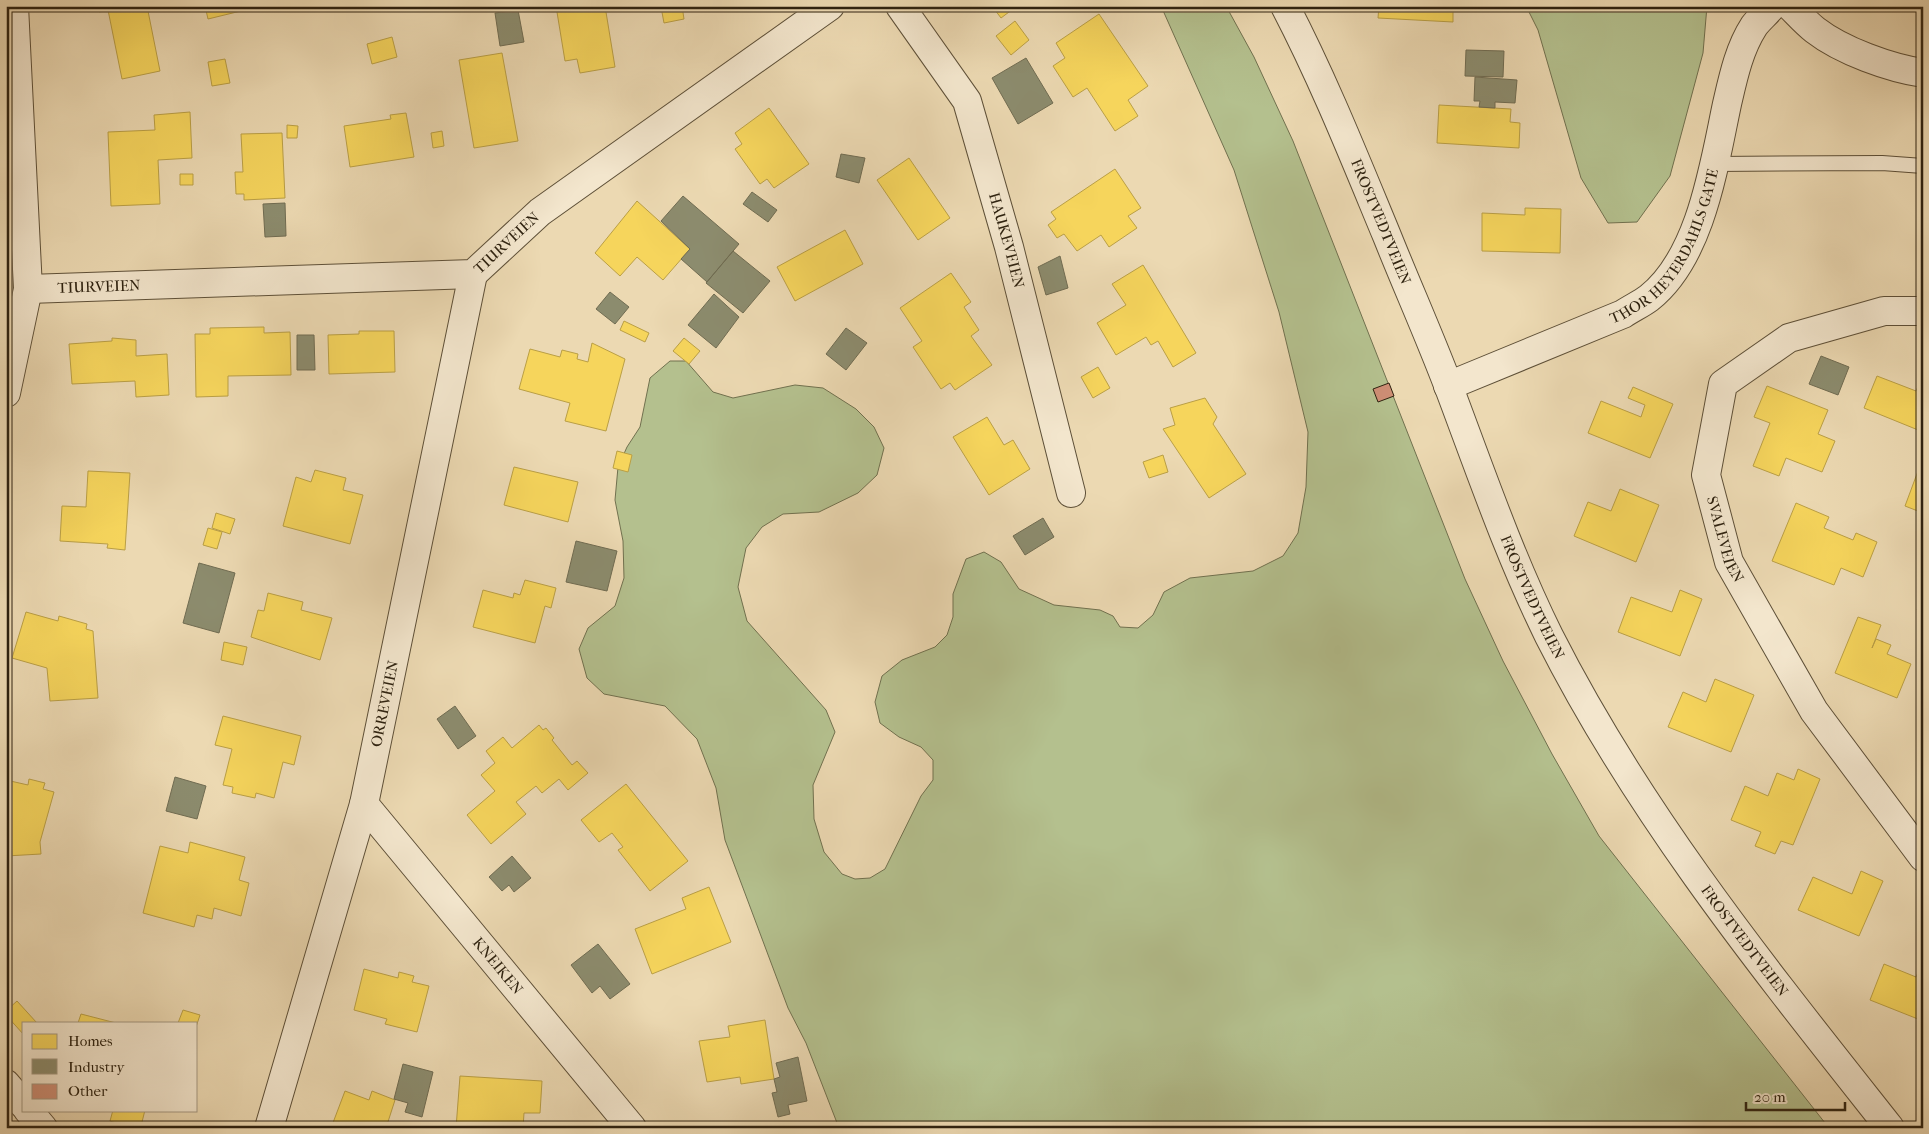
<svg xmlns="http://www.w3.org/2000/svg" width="1929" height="1134" font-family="'IM FELL French Canon',serif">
<rect width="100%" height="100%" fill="#ecd9b2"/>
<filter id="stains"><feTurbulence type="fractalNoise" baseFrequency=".004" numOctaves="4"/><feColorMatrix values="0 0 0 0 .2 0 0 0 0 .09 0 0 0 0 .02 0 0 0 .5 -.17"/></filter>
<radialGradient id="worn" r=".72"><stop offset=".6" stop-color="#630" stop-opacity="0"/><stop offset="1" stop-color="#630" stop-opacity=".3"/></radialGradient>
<path fill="#b4c08e" stroke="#71714f" d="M 1161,6 L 1226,6 L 1254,57 L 1293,141 L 1465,579 L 1503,661 L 1552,754 L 1599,836 L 1829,1128 L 839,1128 L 806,1043 L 788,1008 L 725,840 L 716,788 L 697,739 L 665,706 L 604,694 L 587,678 L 579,649 L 588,628 L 615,606 L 624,578 L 623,541 L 615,500 L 618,467 L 627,447 L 640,427 L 650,378 L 670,361 L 686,361 L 713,392 L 733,398 L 795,385 L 823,388 L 856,409 L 874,427 L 884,448 L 877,475 L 858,493 L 819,512 L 783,514 L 762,527 L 746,548 L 738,587 L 747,621 L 826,710 L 835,732 L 813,785 L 814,819 L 824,852 L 842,874 L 855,879 L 870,878 L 885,869 L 921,796 L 933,780 L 933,760 L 921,747 L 899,737 L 880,723 L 875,702 L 882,676 L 902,660 L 935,647 L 947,635 L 953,617 L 953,594 L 966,559 L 984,552 L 1001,562 L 1019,589 L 1054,605 L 1100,610 L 1113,616 L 1120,627 L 1138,628 L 1153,615 L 1164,592 L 1190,578 L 1253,571 L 1283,556 L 1298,533 L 1306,487 L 1308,432 L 1279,312 L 1234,170 Z
M 1526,6 L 1707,6 L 1703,53 L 1670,176 L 1637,222 L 1608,223 L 1581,178 L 1538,30 Z"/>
<path fill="#f6d55c" stroke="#ba9f45" d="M 97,6 L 147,6 L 160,71 L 122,79 L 108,10 L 99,12 Z
M 205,6 L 248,6 L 249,9 L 208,19 Z
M 556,6 L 605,6 L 615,67 L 580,73 L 577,59 L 565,61 Z
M 665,6 L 682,6 L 684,19 L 664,23 L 661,7 Z
M 992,6 L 1017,6 L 1001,18 Z
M 1379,6 L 1453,6 L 1453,22 L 1378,18 Z
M 1099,14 L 1148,86 L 1128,100 L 1138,116 L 1115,131 L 1087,88 L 1073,97 L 1053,66 L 1065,58 L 1056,43 Z
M 1015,21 L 1029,40 L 1011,55 L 996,36 Z
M 392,37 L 397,57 L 372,64 L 367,44 Z
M 502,53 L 518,141 L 474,148 L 459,60 Z
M 225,59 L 230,83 L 212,86 L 208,62 Z
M 1439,105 L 1511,109 L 1510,122 L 1520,123 L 1519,148 L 1437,143 Z
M 769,108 L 809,164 L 774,188 L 767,179 L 760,184 L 735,149 L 742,144 L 735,133 Z
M 190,112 L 192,158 L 158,160 L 160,204 L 111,206 L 108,132 L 155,130 L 154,115 Z
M 406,113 L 414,157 L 350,167 L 344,126 L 391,119 L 390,115 Z
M 287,125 L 298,126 L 297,138 L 287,138 Z
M 442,131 L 444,146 L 433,148 L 431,133 Z
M 282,133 L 285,198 L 244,200 L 244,194 L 236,194 L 235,172 L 243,172 L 241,134 Z
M 909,158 L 950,218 L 918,240 L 877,180 Z
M 1115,169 L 1141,208 L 1128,216 L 1137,228 L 1109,247 L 1101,235 L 1077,251 L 1064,234 L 1057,238 L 1048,225 L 1056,219 L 1051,212 Z
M 180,174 L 193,174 L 193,185 L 180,185 Z
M 637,201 L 690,249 L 663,280 L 637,257 L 620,276 L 595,253 Z
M 1525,208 L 1561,209 L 1560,253 L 1482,251 L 1482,213 L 1525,215 Z
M 845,230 L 863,264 L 795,301 L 777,267 Z
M 1143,265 L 1196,353 L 1173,367 L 1158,341 L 1151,345 L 1146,337 L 1116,355 L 1097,323 L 1126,305 L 1112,284 Z
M 951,273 L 971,302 L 964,307 L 979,330 L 971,336 L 992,365 L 955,390 L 950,383 L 941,389 L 913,347 L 922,341 L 900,308 Z
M 624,321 L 649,333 L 645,342 L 620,330 Z
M 264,327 L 264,333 L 290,332 L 291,375 L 228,376 L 228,396 L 196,397 L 195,334 L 210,334 L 210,328 Z
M 359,331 L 394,331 L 395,372 L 329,374 L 328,335 L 359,334 Z
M 112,338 L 136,340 L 136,356 L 167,354 L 169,395 L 136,397 L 135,381 L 72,384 L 69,344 L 112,341 Z
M 684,338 L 700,351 L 689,364 L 673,351 Z
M 592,343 L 625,359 L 606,431 L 565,421 L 570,403 L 519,389 L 530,349 L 560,357 L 562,350 L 578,354 L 577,359 L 588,362 Z
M 1098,367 L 1110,388 L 1093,398 L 1081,377 Z
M 1923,375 L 1923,432 L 1864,408 L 1877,376 L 1916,391 Z
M 1767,386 L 1828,410 L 1818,434 L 1835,441 L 1822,472 L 1786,458 L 1779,476 L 1753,466 L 1770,423 L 1754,417 Z
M 1633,387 L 1673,404 L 1650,458 L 1588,433 L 1601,401 L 1641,417 L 1645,405 L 1628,398 Z
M 1205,398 L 1217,417 L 1213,424 L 1246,474 L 1209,498 L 1163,429 L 1175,425 L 1170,408 Z
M 987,417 L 1004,445 L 1013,440 L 1030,469 L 989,495 L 953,437 Z
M 617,451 L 632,455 L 628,472 L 613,468 Z
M 1163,455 L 1168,472 L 1149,478 L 1143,462 Z
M 514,467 L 578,482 L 568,522 L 504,505 Z
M 315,470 L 346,478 L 343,490 L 363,495 L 350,544 L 283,526 L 296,477 L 311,482 Z
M 88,471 L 130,473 L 125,550 L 107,548 L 108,544 L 60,541 L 62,506 L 86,507 Z
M 1918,471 L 1923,473 L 1923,513 L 1905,506 Z
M 1620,489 L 1659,505 L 1636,562 L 1574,536 L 1588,502 L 1611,511 Z
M 1796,503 L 1829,517 L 1824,528 L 1853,540 L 1856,533 L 1877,542 L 1863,577 L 1841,568 L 1834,585 L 1772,561 Z
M 216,513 L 235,519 L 230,534 L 212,528 Z
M 208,528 L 222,532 L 217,549 L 203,545 Z
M 525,580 L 556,588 L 551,608 L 545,606 L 535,643 L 473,627 L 483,590 L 513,598 L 514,593 L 520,595 Z
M 1680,590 L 1702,599 L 1680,656 L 1618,632 L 1631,597 L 1672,612 Z
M 268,593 L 303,602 L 301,610 L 332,618 L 320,660 L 251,637 L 258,610 L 264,611 Z
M 1923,597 L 1923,613 L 1917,610 Z
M 26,612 L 58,621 L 59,616 L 87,624 L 86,629 L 93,631 L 98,698 L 50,701 L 47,668 L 12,658 Z
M 1858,617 L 1881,625 L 1872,648 L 1876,639 L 1891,645 L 1887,654 L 1911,664 L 1897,698 L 1835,673 Z
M 224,642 L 247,647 L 243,665 L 221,660 Z
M 1715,679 L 1754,695 L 1731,752 L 1668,727 L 1683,692 L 1706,702 Z
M 223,716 L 301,736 L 294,765 L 283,762 L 274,798 L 256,793 L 255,798 L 232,793 L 233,787 L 223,785 L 232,749 L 215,745 Z
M 539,725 L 543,730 L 546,728 L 554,738 L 552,740 L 572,765 L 577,761 L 588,773 L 568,790 L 559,779 L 542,793 L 536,786 L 516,802 L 526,814 L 491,844 L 467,815 L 495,791 L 481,775 L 495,763 L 486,751 L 503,737 L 512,748 Z
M 1798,769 L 1820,779 L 1793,845 L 1781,841 L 1775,854 L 1755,846 L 1761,832 L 1731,820 L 1745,786 L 1768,796 L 1777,773 L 1794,780 Z
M 29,779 L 45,783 L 43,789 L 54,792 L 40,842 L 41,854 L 6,856 L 6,780 L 28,785 Z
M 626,784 L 688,861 L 650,891 L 618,850 L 623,847 L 612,833 L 599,842 L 581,820 Z
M 190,842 L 245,857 L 239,880 L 249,883 L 241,916 L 214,908 L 212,919 L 197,915 L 194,927 L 143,913 L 160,846 L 188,853 Z
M 1861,871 L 1883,881 L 1859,936 L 1798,910 L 1813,877 L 1852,894 Z
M 709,887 L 731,942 L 652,974 L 635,929 L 686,909 L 682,898 Z
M 1923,960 L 1923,1021 L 1870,1000 L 1884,964 L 1916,977 Z
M 364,969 L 398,978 L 399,972 L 414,976 L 412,982 L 429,986 L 417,1032 L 385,1024 L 387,1019 L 354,1010 Z
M 17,1001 L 37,1023 L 24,1023 L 24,1035 L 6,1015 L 6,1011 Z
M 183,1010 L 200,1015 L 196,1027 L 196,1023 L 178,1023 Z
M 81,1014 L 116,1023 L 78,1023 Z
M 765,1020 L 774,1079 L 741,1084 L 740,1077 L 707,1082 L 699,1041 L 730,1037 L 728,1026 Z
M 460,1076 L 542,1081 L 540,1113 L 524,1113 L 523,1128 L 456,1128 Z
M 345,1091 L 369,1100 L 372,1091 L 395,1100 L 386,1128 L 331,1128 Z
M 113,1110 L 145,1110 L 141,1126 L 149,1128 L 122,1128 L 122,1125 L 110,1121 Z"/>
<path fill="#8c8c6e" stroke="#706c52" d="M 518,10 L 524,42 L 500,46 L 495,13 Z
M 1466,50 L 1504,51 L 1503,77 L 1465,76 Z
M 1026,58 L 1053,103 L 1018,124 L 992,78 Z
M 1475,77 L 1517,80 L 1515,103 L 1495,102 L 1495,108 L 1479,107 L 1480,101 L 1474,101 Z
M 841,154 L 865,158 L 859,183 L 836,177 Z
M 752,192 L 777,210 L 768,222 L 743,204 Z
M 683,196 L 739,244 L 707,282 L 681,259 L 690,249 L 661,221 Z
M 285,203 L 286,236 L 265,237 L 263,204 Z
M 733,251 L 770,281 L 743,313 L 706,283 Z
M 1060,256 L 1068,288 L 1046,295 L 1038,267 Z
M 610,292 L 629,307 L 615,324 L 596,309 Z
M 714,294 L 739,317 L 716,348 L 688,325 Z
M 846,328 L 867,343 L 846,370 L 826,354 Z
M 297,335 L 314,335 L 315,370 L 297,370 Z
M 1821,356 L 1849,367 L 1838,395 L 1809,384 Z
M 1043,518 L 1054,537 L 1025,555 L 1013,536 Z
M 576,541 L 617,551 L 607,591 L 566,582 Z
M 199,563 L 235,573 L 219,633 L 183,623 Z
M 455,706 L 476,736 L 458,749 L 437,719 Z
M 175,777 L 206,786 L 197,819 L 166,811 Z
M 512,856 L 531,878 L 514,892 L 509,885 L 502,891 L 489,877 Z
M 598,944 L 630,984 L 610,999 L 600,986 L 592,993 L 571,965 Z
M 798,1057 L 807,1101 L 788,1105 L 790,1114 L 778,1117 L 772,1093 L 777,1092 L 774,1079 L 780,1077 L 776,1063 Z
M 403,1064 L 433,1072 L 422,1117 L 405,1112 L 408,1103 L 394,1099 Z"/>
<path fill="#ce8e75" stroke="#2e2210" d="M 1389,383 L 1394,396 L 1378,402 L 1373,389 Z"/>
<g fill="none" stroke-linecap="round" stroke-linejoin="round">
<defs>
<path id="lane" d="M 1714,164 L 1882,163 L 1923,166"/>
<g id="street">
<path id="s1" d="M 900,6 L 967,101 L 1009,247 L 1071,493"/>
<path id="s2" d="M 1285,6 C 1324,81 1355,159 1387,236 C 1407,286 1429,335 1448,385 C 1480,470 1509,555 1549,636 C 1640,816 1766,971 1890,1128"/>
<path d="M 1790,6 C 1798,14 1806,23 1815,30 C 1842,51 1890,68 1923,73"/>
<path id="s3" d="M 28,289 L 473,274 L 540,212 L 830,6"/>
<path id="s4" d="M 1923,311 L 1884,311 L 1789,338 L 1723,384 L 1706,475 L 1729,562 L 1814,711 L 1923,857"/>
<path id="s5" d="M 1448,386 L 1623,314 C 1632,308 1641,304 1649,298 C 1701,257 1714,165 1727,104 C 1733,78 1739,49 1754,26 C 1759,19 1767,13 1772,6"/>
<path d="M 6,393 L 28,289 L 14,6"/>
<path id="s6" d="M 364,804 L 632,1128"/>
<path d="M 6,1084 L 24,1105"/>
<path d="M 28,1110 L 43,1128"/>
<path id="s7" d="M 269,1128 L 364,804 L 473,274"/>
</g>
</defs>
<use href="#lane" stroke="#5e5038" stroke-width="16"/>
<use href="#street" stroke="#5e5038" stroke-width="30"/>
<use href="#lane" stroke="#f3e6cd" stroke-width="14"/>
<use href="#street" stroke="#f3e6cd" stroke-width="28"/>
</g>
<g text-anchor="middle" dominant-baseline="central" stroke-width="5" stroke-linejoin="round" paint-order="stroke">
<g font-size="15" fill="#2e2210" stroke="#f3e6cd">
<text stroke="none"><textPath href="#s2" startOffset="236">FROSTVEDTVEIEN</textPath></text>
<text stroke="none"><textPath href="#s1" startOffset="261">HAUKEVEIEN</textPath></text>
<text stroke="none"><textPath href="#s5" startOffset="271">THOR HEYERDAHLS GATE</textPath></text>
<text stroke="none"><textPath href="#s3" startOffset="491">TIURVEIEN</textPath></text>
<text stroke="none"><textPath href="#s3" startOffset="71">TIURVEIEN</textPath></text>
<text stroke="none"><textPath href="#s4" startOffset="378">SVALEVEIEN</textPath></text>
<text stroke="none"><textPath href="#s2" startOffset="641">FROSTVEDTVEIEN</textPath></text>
<text stroke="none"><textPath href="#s7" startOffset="440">ORREVEIEN</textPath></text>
<text stroke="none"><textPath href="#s2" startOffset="1046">FROSTVEDTVEIEN</textPath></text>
<text stroke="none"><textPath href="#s6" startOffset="210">KNEIKEN</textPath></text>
</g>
</g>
<rect width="1929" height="1134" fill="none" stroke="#ecd9b2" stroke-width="25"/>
<rect x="8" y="8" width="1914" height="1119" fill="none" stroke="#2e2210" stroke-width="2.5"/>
<rect x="12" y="12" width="1904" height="1109" fill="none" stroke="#2e2210"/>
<rect x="22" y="1022" width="175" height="90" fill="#f3e6cd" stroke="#a49881"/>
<rect x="32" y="1034" width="25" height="15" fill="#f6d55c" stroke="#a49881"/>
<text x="68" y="1046" font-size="15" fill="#2e2210">Homes</text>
<rect x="32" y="1059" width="25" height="15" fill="#8c8c6e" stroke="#a49881"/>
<text x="68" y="1072" font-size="15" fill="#2e2210">Industry</text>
<rect x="32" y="1084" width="25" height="15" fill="#ce8e75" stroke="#a49881"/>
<text x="68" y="1096" font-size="15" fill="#2e2210">Other</text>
<path d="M1746 1102v8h99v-8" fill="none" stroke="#2e2210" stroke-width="2.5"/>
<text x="1754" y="1102" font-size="15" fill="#2e2210" stroke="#f3e6cd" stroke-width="4" paint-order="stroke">20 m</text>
<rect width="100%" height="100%" filter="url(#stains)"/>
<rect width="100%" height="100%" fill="url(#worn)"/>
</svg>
